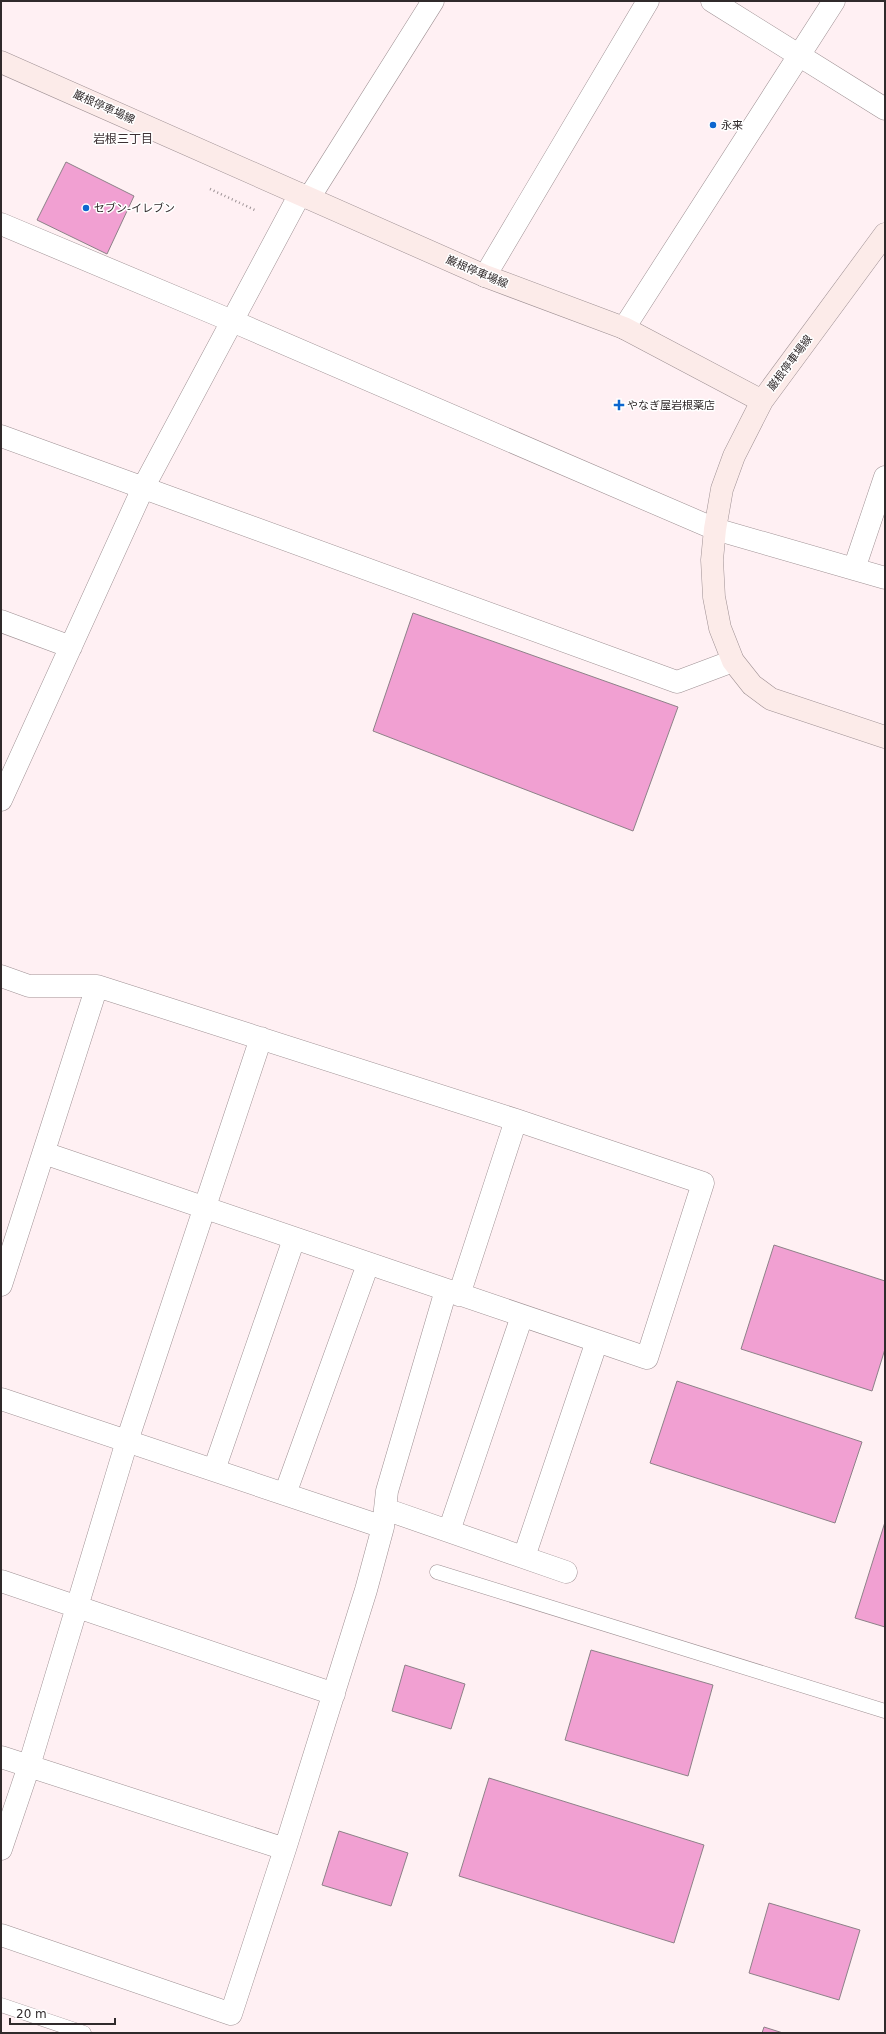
<svg xmlns="http://www.w3.org/2000/svg" width="886" height="2034" font-family="'DejaVu Sans','Noto Sans JP',sans-serif">
<rect width="100%" height="100%" fill="#fff0f3"/>
<path fill="#f1a0d2" stroke="#8d8188" d="M 66,162 L 134,196 L 107,254 L 37,220 Z
M 413,613 L 678,707 L 633,831 L 373,731 Z
M 774,1245 L 885,1281 L 885,1349 L 872,1391 L 741,1349 Z
M 677,1381 L 862,1442 L 835,1523 L 650,1463 Z
M 885,1522 L 885,1627 L 855,1618 Z
M 591,1650 L 713,1685 L 688,1776 L 565,1740 Z
M 405,1665 L 465,1684 L 451,1729 L 392,1711 Z
M 489,1778 L 704,1845 L 674,1943 L 459,1876 Z
M 339,1831 L 408,1853 L 391,1906 L 322,1885 Z
M 769,1903 L 860,1930 L 839,2000 L 749,1973 Z
M 764,2027 L 783,2033 L 762,2033 Z"/>
<g fill="none" stroke-linecap="round" stroke-linejoin="round">
<defs>
<path id="lane" d="M 437,1572 L 885,1711
M 1,2005 L 84,2033"/>
<path id="street" d="M 712,1 L 885,109
M 309,198 L 433,1
M 1,224 L 232,321 L 715,529 L 885,578
M 485,276 L 648,1
M 624,328 L 834,1
M 1,436 L 677,682 L 733,661
M 854,569 L 885,477
M 1,621 L 71,647
M 1,800 L 143,488 L 300,194
M 1,976 L 29,986 L 97,986 L 516,1120 L 703,1183 L 647,1358 L 44,1153
M 1,1285 L 97,986
M 459,1295 L 516,1120
M 1,1399 L 383,1527
M 214,1470 L 294,1239
M 285,1494 L 368,1264
M 385,1509 L 566,1572
M 449,1531 L 522,1316
M 524,1557 L 597,1341
M 1,1581 L 334,1694
M 1,1757 L 285,1849
M 1,1849 L 29,1766 L 127,1441 L 261,1038
M 1,1935 L 231,2014 L 285,1849 L 366,1590 L 383,1527 L 387,1491 L 446,1290"/>
<path id="secondary" d="M 1,62 L 485,276 L 624,328 L 762,401
M 885,234 L 762,401 L 734,456 L 722,489 L 715,529 L 712,560 L 714,597 L 720,628 L 733,661 L 752,685 L 771,699 L 885,737"/>
</defs>
<use href="#lane" stroke="#9f9194" stroke-width="15"/>
<use href="#street" stroke="#9f9194" stroke-width="23"/>
<use href="#secondary" stroke="#9f9194" stroke-width="23"/>
<path stroke="#9d9295" stroke-width="2.5" stroke-dasharray="1 3" stroke-linecap="butt" d="M 210,189 L 257,211"/>
<use href="#lane" stroke="#fff" stroke-width="14"/>
<use href="#street" stroke="#fff" stroke-width="22"/>
<use href="#secondary" stroke="#fcebe9" stroke-width="22"/>
</g>
<g fill="#0d66cf" stroke="#fff" stroke-width="1.5">
<circle cx="713" cy="125" r="4"/>
<circle cx="86" cy="208" r="4"/>
<path d="M617 399h4v4h4v4h-4v4h-4v-4h-4v-4h4z"/>
</g>
<g text-anchor="middle" dominant-baseline="central" stroke-width="3" stroke-linejoin="round" paint-order="stroke">
<g font-size="11" fill="#302a2b" stroke="#fff">
<text transform="translate(104 107) rotate(24)">巌根停車場線</text>
<text transform="translate(477 272) rotate(23)">巌根停車場線</text>
<text transform="translate(790 363) rotate(-53)">巌根停車場線</text>
</g>
<g font-size="11" fill="#302a2b" stroke="#fff" text-anchor="start">
<text x="721" y="125">永来</text>
<text x="94" y="208">セブン-イレブン</text>
<text x="627" y="405">やなぎ屋岩根薬店</text>
</g>
<g font-size="12" fill="#3c3033" stroke="#fff">
<text x="123" y="139">岩根三丁目</text>
</g>
</g>
<rect width="886" height="2034" fill="none" stroke="#302a2b" stroke-width="4"/>
<path d="M10 2018v6h105v-6" fill="none" stroke="#302a2b" stroke-width="2"/>
<text x="16" y="2018" font-size="12" fill="#302a2b" stroke="#ffffff" stroke-width="3" paint-order="stroke">20 m</text>
</svg>
